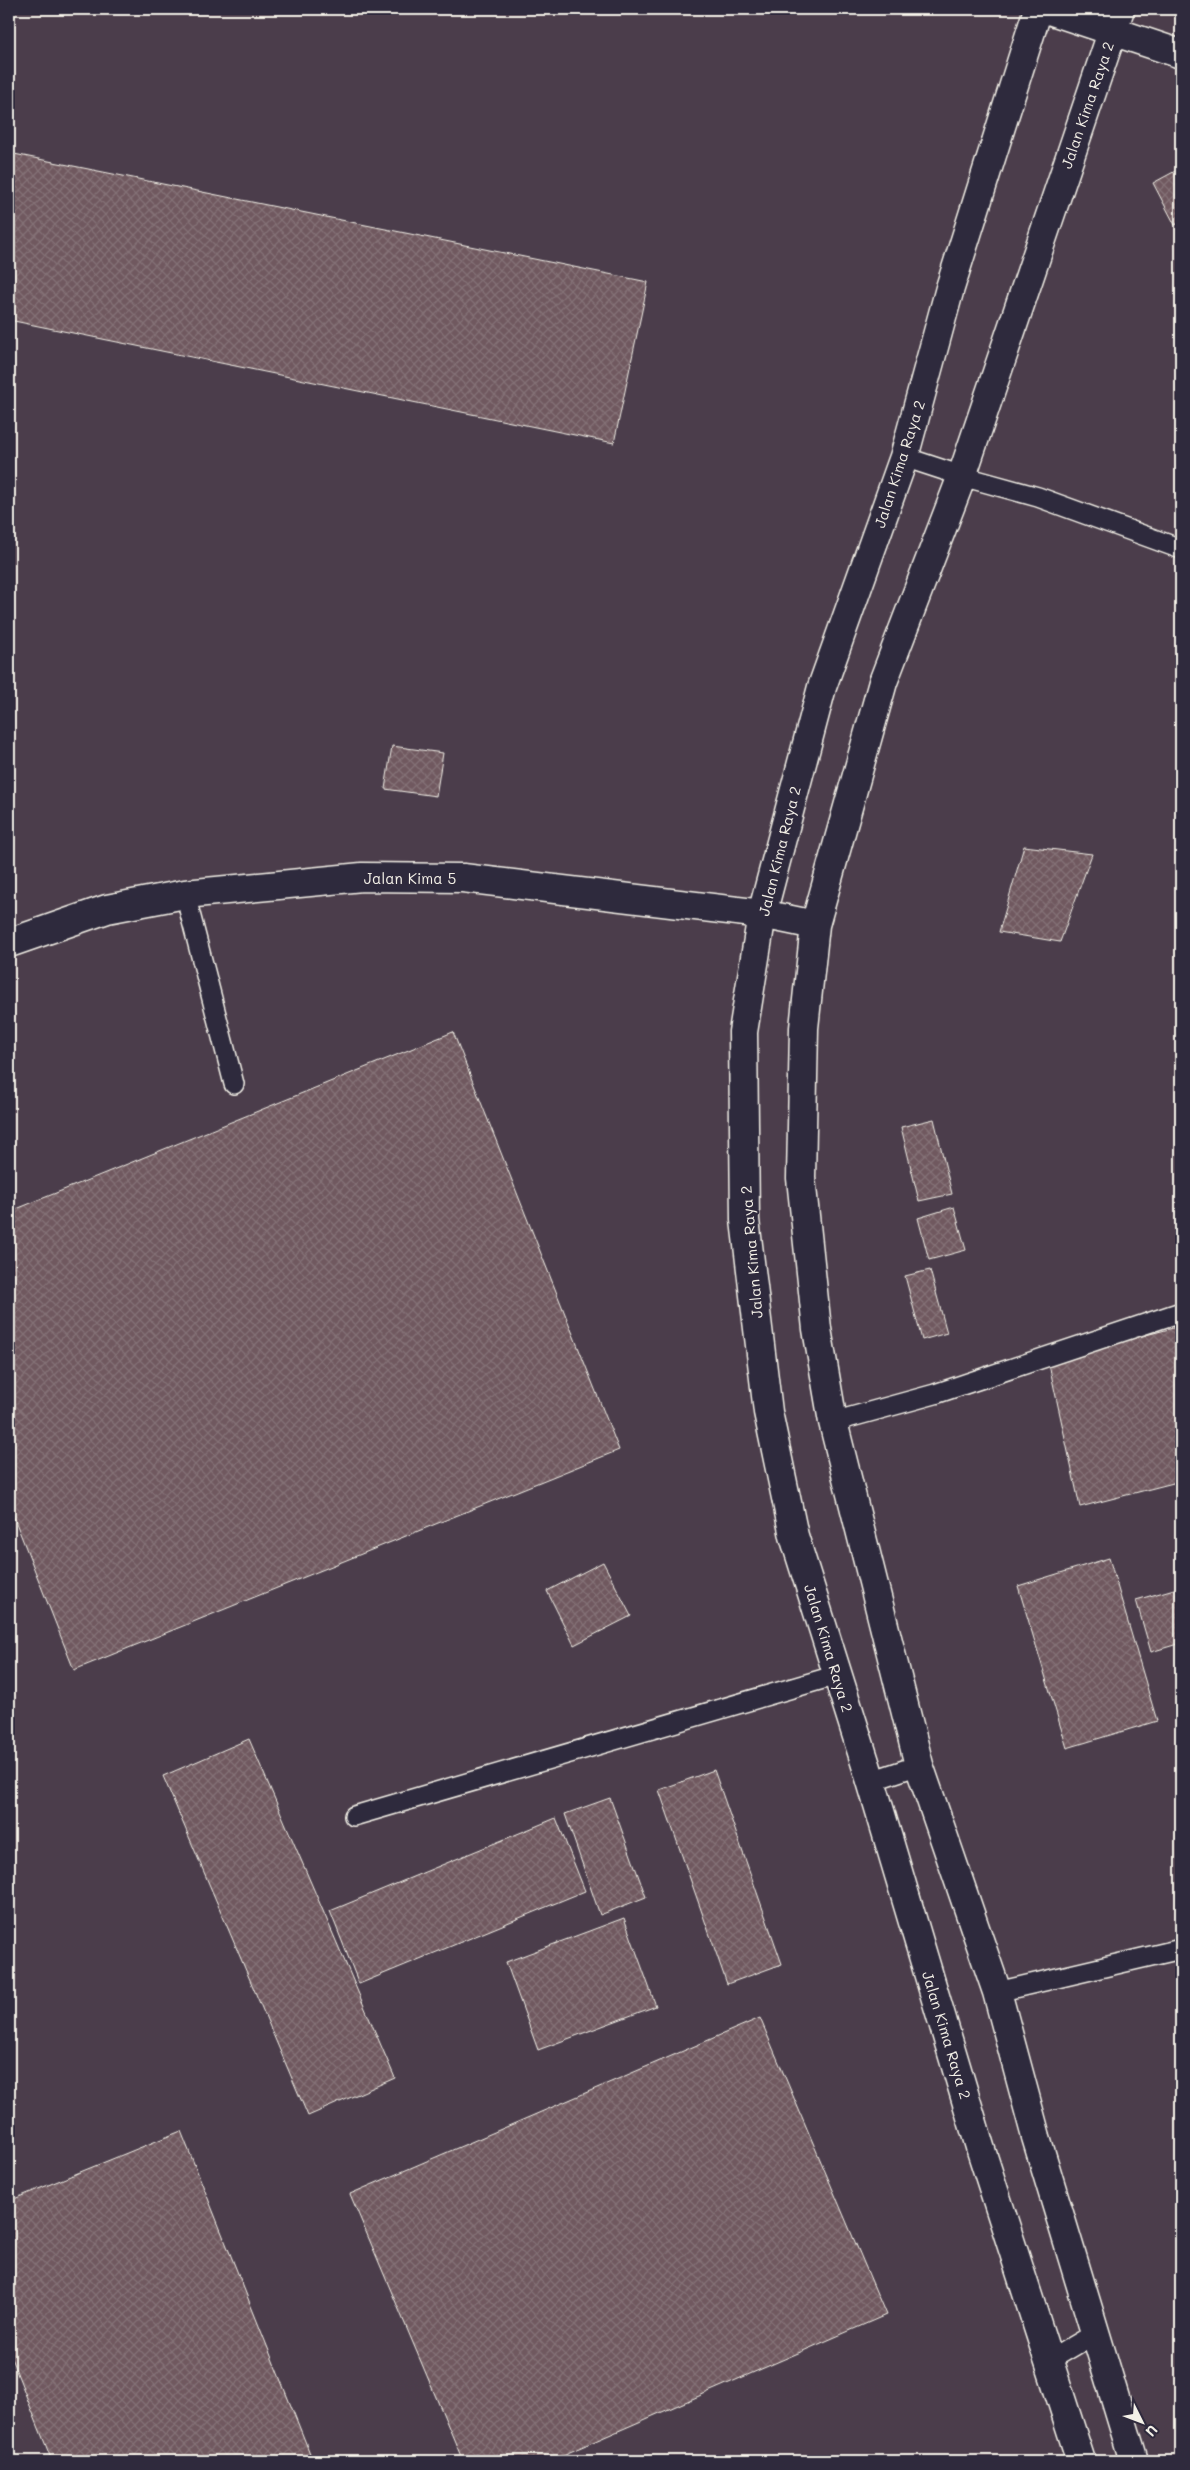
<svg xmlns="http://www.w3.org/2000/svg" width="1190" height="2470" font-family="Mali,sans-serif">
<defs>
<pattern id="building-cross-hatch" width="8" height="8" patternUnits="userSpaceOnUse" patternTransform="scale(1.25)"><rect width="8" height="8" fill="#6f595f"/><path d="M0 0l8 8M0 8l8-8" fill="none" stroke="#847176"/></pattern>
</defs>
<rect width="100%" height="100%" fill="#3c3344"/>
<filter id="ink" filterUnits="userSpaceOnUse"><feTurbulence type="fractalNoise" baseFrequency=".02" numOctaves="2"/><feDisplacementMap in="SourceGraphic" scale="10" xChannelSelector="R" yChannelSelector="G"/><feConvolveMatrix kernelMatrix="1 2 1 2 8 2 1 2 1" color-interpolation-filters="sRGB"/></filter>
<g filter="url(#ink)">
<path fill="#4b3e4c" d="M 9,9 L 1181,9 L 1181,2461 L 9,2461 Z"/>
<path fill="url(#building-cross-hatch)" stroke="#f4f1e8" d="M 9,153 L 648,282 L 614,443 L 9,320 Z
M 1181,168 L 1181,222 L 1175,225 L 1153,183 Z
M 392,746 L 443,753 L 436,796 L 385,789 Z
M 1024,846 L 1092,854 L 1060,942 L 999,932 Z
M 453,1032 L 619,1450 L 74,1670 L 9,1505 L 9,1212 Z
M 934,1119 L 952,1194 L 919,1201 L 901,1127 Z
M 954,1207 L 966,1250 L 929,1260 L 918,1218 Z
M 930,1270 L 947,1333 L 922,1340 L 905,1276 Z
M 1181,1326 L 1181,1481 L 1080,1507 L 1048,1360 Z
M 1109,1558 L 1157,1721 L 1067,1748 L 1018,1586 Z
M 603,1562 L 631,1616 L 574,1645 L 547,1591 Z
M 1181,1587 L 1181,1643 L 1151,1652 L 1136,1600 Z
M 249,1739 L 395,2078 L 308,2116 L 163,1776 Z
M 714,1770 L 782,1964 L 727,1984 L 659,1790 Z
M 610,1798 L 646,1897 L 600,1915 L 565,1814 Z
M 556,1818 L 585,1891 L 359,1984 L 330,1911 Z
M 624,1918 L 656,2006 L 538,2050 L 506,1962 Z
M 760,2018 L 886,2315 L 549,2461 L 463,2461 L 350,2194 Z
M 181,2131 L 313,2461 L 52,2461 L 9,2353 L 9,2201 Z"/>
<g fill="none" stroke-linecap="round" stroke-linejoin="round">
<defs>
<path id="lane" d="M 904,457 L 962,476 L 1038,497 L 1181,549
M 185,894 L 234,1084
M 833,1422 L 935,1394 L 1181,1312
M 871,1781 L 919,1765
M 354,1816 L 837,1675
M 997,1992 L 1181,1949
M 1050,2360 L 1096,2333"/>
<path id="street" d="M 1038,9 L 950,288 L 904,457 L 822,687 L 762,914 L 743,1032 L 745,1220 L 768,1412 L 794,1536 L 871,1781 L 980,2147 L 1081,2461
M 1120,9 L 962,476 L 883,682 L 815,925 L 804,1028 L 801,1178 L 817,1329 L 833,1422 L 919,1765 L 997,1992 L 1036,2137 L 1134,2461
M 9,943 L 107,909 L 185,894 L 362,877 L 463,878 L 762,914 L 815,925"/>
<path id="secondary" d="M 1046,9 L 1181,54"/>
</defs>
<use href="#lane" stroke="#f4f1e8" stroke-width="22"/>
<use href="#street" stroke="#f4f1e8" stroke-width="31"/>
<use href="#secondary" stroke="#f4f1e8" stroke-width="31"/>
<use href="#lane" stroke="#2f2a3d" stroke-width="19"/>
<use href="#street" stroke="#2f2a3d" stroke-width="28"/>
<use href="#secondary" stroke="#2f2a3d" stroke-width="28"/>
</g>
</g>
<g text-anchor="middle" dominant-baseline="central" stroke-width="4" stroke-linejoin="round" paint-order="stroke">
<g font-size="15" fill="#f4f1e8" stroke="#2f2a3d">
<text transform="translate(1087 105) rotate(-71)">Jalan Kima Raya 2</text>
<text transform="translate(899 464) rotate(-72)">Jalan Kima Raya 2</text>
<text transform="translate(779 851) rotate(-76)">Jalan Kima Raya 2</text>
<text x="410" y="878">Jalan Kima 5</text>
<text transform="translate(751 1252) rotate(-95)">Jalan Kima Raya 2</text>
<text transform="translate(829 1648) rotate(73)">Jalan Kima Raya 2</text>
<text transform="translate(947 2035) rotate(73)">Jalan Kima Raya 2</text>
</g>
</g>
<rect width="1190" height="2470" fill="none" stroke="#2f2a3d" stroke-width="30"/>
<rect x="15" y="15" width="1160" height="2440" fill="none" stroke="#f4f1e8" stroke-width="2" filter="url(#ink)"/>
<g transform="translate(1142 2422) rotate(132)" stroke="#2f2a3d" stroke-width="4" paint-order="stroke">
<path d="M0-4L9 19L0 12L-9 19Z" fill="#f4f1e8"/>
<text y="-8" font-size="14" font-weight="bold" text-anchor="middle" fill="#f4f1e8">U</text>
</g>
</svg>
